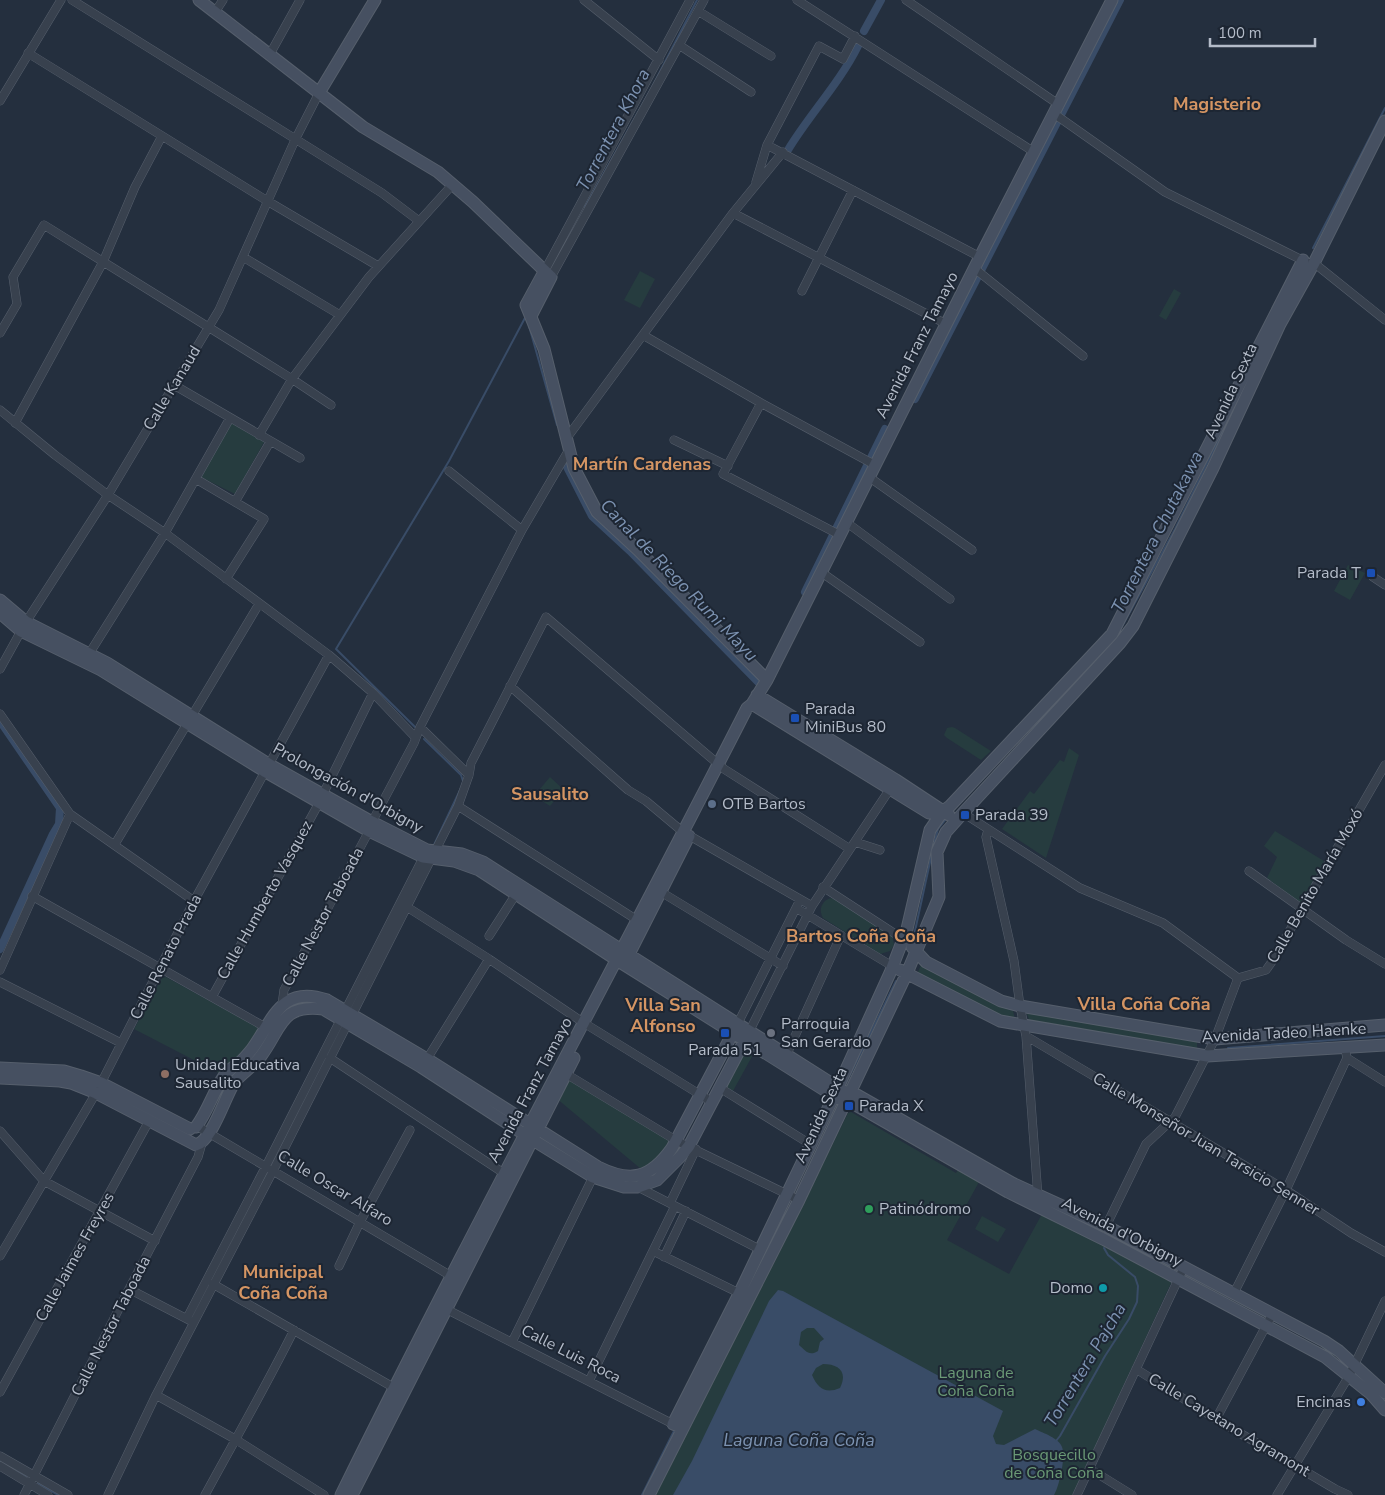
<svg xmlns="http://www.w3.org/2000/svg" width="1385" height="1495" font-family="'Nunito Sans',sans-serif">
<rect width="100%" height="100%" fill="#242f3e"/>
<path fill="#263c3f" d="M 640,271 L 655,279 L 640,308 L 624,300 Z
M 1174,289 L 1181,293 L 1166,320 L 1159,316 Z
M 231,423 L 264,442 L 235,494 L 201,477 Z
M 1348,565 L 1365,573 L 1350,600 L 1334,591 Z
M 952,727 L 955,728 L 991,751 L 981,760 L 947,738 L 944,735 L 947,728 Z
M 1069,748 L 1079,755 L 1046,858 L 1002,829 L 1030,791 L 1034,794 L 1060,760 L 1064,762 Z
M 550,777 L 564,790 L 550,806 L 534,796 Z
M 1275,831 L 1324,861 L 1301,904 L 1267,878 L 1277,857 L 1264,846 Z
M 831,898 L 835,899 L 892,935 L 894,945 L 890,951 L 880,954 L 823,918 C 818,910 822,900 831,898 Z
M 922,963 L 997,1006 L 1013,1011 L 1015,1019 L 994,1015 L 917,974 Z
M 166,977 L 257,1027 C 260,1045 231,1062 219,1073 L 134,1029 L 162,978 Z
M 1032,1013 L 1197,1041 L 1197,1049 L 1030,1022 L 1027,1014 Z
M 751,1050 L 755,1051 L 733,1091 L 728,1088 L 726,1084 L 741,1056 Z
M 570,1080 L 670,1140 L 670,1144 L 656,1159 L 641,1169 L 556,1098 L 567,1081 Z
M 851,1112 L 956,1173 L 958,1170 L 979,1182 L 947,1240 L 1009,1274 L 1042,1214 L 1170,1280 L 1171,1283 L 1073,1495 L 654,1495 L 772,1265 L 773,1265 L 848,1113 Z
M 982,1216 L 1006,1229 L 998,1242 L 975,1229 Z"/>
<path fill="#394c67" fill-rule="evenodd" d="M 778,1290 L 783,1291 L 1003,1411 L 993,1436 L 996,1444 L 1004,1445 L 1035,1429 C 1043,1433 1059,1438 1062,1447 C 1066,1457 1059,1487 1054,1495 L 673,1495 L 692,1461 L 769,1301 ZM 807,1328 L 814,1328 L 824,1339 L 820,1342 L 818,1351 C 809,1357 805,1350 799,1345 L 801,1332 ZM 823,1364 C 839,1364 848,1372 840,1388 C 826,1394 818,1389 812,1375 L 816,1368 Z"/>
<g fill="none" stroke-linecap="round" stroke-linejoin="round">
<path stroke="#394c67" stroke-width="2" d="M 585,207 L 651,89 L 697,0
M 1313,248 L 1385,108
M 529,326 L 557,425
M 1119,632 L 1175,529 L 1243,390
M 415,727 L 336,649 L 449,461 L 526,316
M 424,739 L 461,775 L 463,781
M 433,847 L 461,788
M 933,848 L 938,829 L 946,819
M 913,940 L 932,853
M 374,963 L 425,862
M 1228,1048 L 1385,1036
M 845,1085 L 896,981
M 215,1273 L 241,1224
M 1056,1441 L 1060,1436 L 1105,1356 L 1129,1319 L 1137,1302 L 1138,1286 L 1135,1277 L 1108,1255 L 1104,1248
M 0,1461 L 26,1476
M 38,1483 L 58,1495
M 642,1495 L 674,1431"/>
<path stroke="#394c67" stroke-width="8" d="M 864,31 L 881,0
M 788,150 C 809,115 839,84 858,46
M 915,399 L 1120,0
M 567,467 L 592,516 L 630,551 L 760,684 L 764,676
M 805,592 L 885,429
M 0,721 L 60,808 L 59,824 L 53,834 L 0,949"/>
<defs>
<path id="street" d="M 72,0 L 382,193 L 419,221
M 584,0 L 659,60
M 797,0 L 1034,152
M 906,0 L 1058,104
M 698,11 L 771,56
M 215,12 L 223,0
M 679,45 L 751,92
M 28,53 L 269,202 L 378,266
M 270,54 L 300,0
M 0,101 L 61,0
M 1053,113 L 1165,192 L 1308,263 L 1314,263 L 1385,320
M 767,145 L 980,257
M 756,182 L 767,145 L 819,46 L 843,59 L 855,36
M 733,213 L 946,324
M 243,257 L 340,315
M 974,268 L 1083,356
M 544,272 L 690,0
M 551,277 L 704,0
M 802,291 L 853,190
M 0,333 L 17,304 L 13,277 L 44,225 L 292,379 L 331,405
M 643,335 L 761,403 L 875,465
M 174,385 L 300,458
M 761,403 L 723,474 L 836,533 L 841,533
M 0,410 L 55,455 L 108,495 L 165,533 L 329,655 L 373,693 L 415,737
M 15,423 L 103,262 L 135,187 L 162,136
M 259,435 L 292,379 L 369,277 L 453,184
M 566,439 L 733,213 L 783,152
M 674,440 L 728,466
M 449,471 L 522,530
M 869,477 L 972,550
M 196,479 L 264,519 L 226,579
M 235,502 L 270,442
M 846,522 L 950,599
M 821,572 L 920,642
M 1373,577 L 1385,585
M 89,654 L 165,533 L 230,418
M 0,669 L 26,622 L 108,495 L 219,310 L 295,140 L 319,93
M 510,686 L 628,790 L 646,801 L 683,832 L 812,906
M 0,714 L 70,814 L 194,901
M 420,727 L 469,775
M 323,794 L 373,693
M 458,806 L 637,920
M 963,813 L 1080,888 L 1163,923 L 1238,978
M 372,822 L 414,743 L 420,727 L 522,530 L 570,448
M 988,830 L 986,837 L 1014,961 L 1020,1006 L 1026,1036 L 1038,1197
M 855,842 L 880,850
M 115,844 L 259,604
M 1249,871 L 1346,940 L 1385,964
M 823,887 L 903,939
M 661,892 L 783,966
M 32,896 L 265,1027
M 407,907 L 489,959 L 584,1023 L 712,1102
M 796,908 L 892,966
M 489,936 L 516,894
M 0,970 L 70,814
M 1238,978 L 1266,970 L 1271,963 L 1385,765
M 0,982 L 121,1043
M 212,997 L 319,803
M 282,1005 L 284,990 L 369,831
M 737,1025 L 800,900
M 749,1032 L 812,906 L 892,786
M 1026,1036 L 1286,1190 L 1351,1233 L 1385,1252
M 330,1058 L 505,1174
M 785,1058 L 841,935
M 1347,1058 L 1385,1082
M 427,1059 L 489,959
M 563,1072 L 677,1141 L 799,1200
M 720,1088 L 810,1144
M 202,1129 L 451,1276
M 0,1131 L 44,1181 L 155,1241
M 638,1187 L 759,1249
M 670,1203 L 696,1149
M 1106,1226 L 1146,1144 L 1175,1117 L 1215,1039 L 1238,978
M 653,1251 L 743,1295
M 0,1256 L 96,1093 L 194,901 L 329,655
M 664,1257 L 686,1211
M 339,1266 L 360,1222 L 410,1130
M 213,1284 L 398,1390
M 129,1289 L 189,1320
M 1234,1293 L 1286,1190 L 1347,1058 L 1345,1048
M 446,1309 L 673,1424
M 187,1318 L 266,1166 L 425,854
M 512,1342 L 593,1177
M 1136,1369 L 1216,1419 L 1335,1489 L 1348,1495
M 589,1381 L 675,1206
M 0,1392 L 149,1121
M 156,1395 L 235,1439 L 324,1495
M 1216,1419 L 1273,1313
M 0,1456 L 68,1495
M 0,1466 L 48,1495
M 1090,1469 L 1132,1495
M 24,1495 L 129,1289 L 198,1157 L 202,1143
M 108,1495 L 156,1395 L 273,1171 L 458,806 L 469,775 L 471,763 L 546,617 L 724,769 L 850,849
M 205,1495 C 235,1440 266,1386 294,1330
M 1077,1495 L 1184,1267
M 1277,1495 L 1349,1376 L 1385,1301"/>
<path id="secondary" d="M 199,0 L 363,127 L 438,172 L 473,202 L 551,277 L 531,316
M 319,93 L 375,0
M 544,272 L 526,305 L 544,349 L 574,468 L 597,512 L 638,550 L 767,680
M 0,600 L 26,622 L 107,663 L 270,765 L 372,822 L 427,850 L 462,854 L 483,862 L 845,1092 L 857,1095 L 1012,1183 L 1106,1226 L 1324,1341 L 1339,1351 L 1385,1393
M 0,613 L 21,631 L 101,670 L 266,772 L 369,831 L 423,857 L 454,861 L 479,870 L 623,964 L 834,1096 L 842,1100 L 847,1100 L 1008,1192 L 1105,1240 L 1325,1357 L 1371,1394 L 1385,1410
M 757,695 L 896,780 L 949,815
M 752,704 L 929,813 L 943,811
M 912,947 L 926,962 L 1001,1001 L 1020,1006 L 1215,1039 L 1385,1025
M 625,962 L 689,836
M 900,970 L 1000,1021 L 1207,1056 L 1385,1045
M 0,1068 L 64,1071 L 81,1076 L 101,1083 L 190,1129
M 0,1078 L 60,1081 L 71,1083 L 96,1093 L 196,1145 C 212,1141 225,1097 234,1083 C 239,1075 254,1066 261,1056 C 282,1028 280,1004 323,1009 L 421,1067 L 533,1140 L 593,1177 L 624,1187 L 638,1187 L 657,1180 L 681,1156 L 689,1146 L 748,1034
M 196,1127 C 208,1111 213,1092 224,1076 C 227,1070 234,1067 239,1063 C 244,1059 248,1054 252,1049 C 273,1020 281,984 327,1000 L 427,1059 L 598,1167 C 630,1183 650,1179 672,1148 L 736,1027
M 683,1428 L 673,1424 L 739,1294 L 834,1096 L 890,973 L 907,929 L 930,830 L 943,811 L 950,806 L 1112,634 L 1303,260
M 341,1495 C 471,1230 613,971 747,708 L 752,704 L 767,680 L 980,257 L 1112,0
M 352,1495 L 574,1058
M 649,1495 L 799,1200 L 907,973 L 939,897 L 937,852 L 946,832 L 963,813 L 1120,643 L 1133,626 L 1213,468 L 1280,324 L 1314,263 L 1385,121"/>
</defs>
<use href="#street" stroke="#565f6c" stroke-width="9"/>
<use href="#secondary" stroke="#565f6c" stroke-width="13"/>
<use href="#street" stroke="#38414e" stroke-width="8"/>
<use href="#secondary" stroke="#465061" stroke-width="11"/>
</g>
<g fill="#1a4fb4" stroke="#1d2633" stroke-width="2">
<rect x="1366" y="568" width="10" height="10" rx="2.5"/>
<rect x="790" y="713" width="10" height="10" rx="2.5"/>
<rect x="960" y="810" width="10" height="10" rx="2.5"/>
<rect x="720" y="1028" width="10" height="10" rx="2.5"/>
<rect x="844" y="1101" width="10" height="10" rx="2.5"/>
</g>
<circle fill="#5c6f8a" stroke="#1d2633" stroke-width="2" cx="712" cy="804" r="5"/>
<circle fill="#6b7280" stroke="#1d2633" stroke-width="2" cx="771" cy="1033" r="5"/>
<circle fill="#8d6e63" stroke="#1d2633" stroke-width="2" cx="165" cy="1074" r="5"/>
<circle fill="#2e9e5b" stroke="#1d2633" stroke-width="2" cx="869" cy="1209" r="5"/>
<circle fill="#0f9aa8" stroke="#1d2633" stroke-width="2" cx="1103" cy="1288" r="5"/>
<circle fill="#3f7fe0" stroke="#1d2633" stroke-width="2" cx="1361" cy="1402" r="5"/>
<g text-anchor="middle" dominant-baseline="central" stroke-width="4" stroke-linejoin="round" paint-order="stroke">
<g font-size="16" fill="#b4bcc9" stroke="#1d2633">
<text transform="translate(917 345) rotate(-63)">Avenida Franz Tamayo</text>
<text transform="translate(172 388) rotate(-59)">Calle Kanaud</text>
<text transform="translate(1231 391) rotate(-65)">Avenida Sexta</text>
<text transform="translate(348 788) rotate(29)">Prolongación d'Orbigny</text>
<text transform="translate(1315 886) rotate(-60)">Calle Benito María Moxó</text>
<text transform="translate(265 900) rotate(-61)">Calle Humberto Vasquez</text>
<text transform="translate(323 917) rotate(-62)">Calle Nestor Taboada</text>
<text transform="translate(166 957) rotate(-63)">Calle Renato Prada</text>
<text transform="translate(1284 1033) rotate(-3)">Avenida Tadeo Haenke</text>
<text transform="translate(530 1090) rotate(-62)">Avenida Franz Tamayo</text>
<text transform="translate(821 1115) rotate(-65)">Avenida Sexta</text>
<text transform="translate(1206 1144) rotate(31)">Calle Monseñor Juan Tarsicio Senner</text>
<text transform="translate(335 1188) rotate(31)">Calle Oscar Alfaro</text>
<text transform="translate(1122 1232) rotate(27)">Avenida d'Orbigny</text>
<text transform="translate(75 1257) rotate(-61)">Calle Jaimes Freyres</text>
<text transform="translate(111 1326) rotate(-63)">Calle Nestor Taboada</text>
<text transform="translate(571 1354) rotate(27)">Calle Luis Roca</text>
<text transform="translate(1229 1425) rotate(31)">Calle Cayetano Agramont</text>
</g>
<g font-size="16" fill="#b4bcc9" stroke="#1d2633" text-anchor="start">
<text x="1361" y="573" text-anchor="end">Parada T</text>
<text x="805" y="709">Parada<tspan x="805" dy="18">MiniBus 80</tspan></text>
<text x="722" y="804">OTB Bartos</text>
<text x="975" y="815">Parada 39</text>
<text x="781" y="1024">Parroquia<tspan x="781" dy="18">San Gerardo</tspan></text>
<text x="725" y="1050" text-anchor="middle">Parada 51</text>
<text x="175" y="1065">Unidad Educativa<tspan x="175" dy="18">Sausalito</tspan></text>
<text x="859" y="1106">Parada X</text>
<text x="879" y="1209">Patinódromo</text>
<text x="1093" y="1288" text-anchor="end">Domo</text>
<text x="1351" y="1402" text-anchor="end">Encinas</text>
</g>
<g font-size="16" fill="#6b9a76" stroke="#1d2633">
<text x="976" y="1373">Laguna de<tspan x="976" dy="18">Coña Coña</tspan></text>
<text x="1054" y="1455">Bosquecillo<tspan x="1054" dy="18">de Coña Coña</tspan></text>
</g>
<g font-size="18" font-weight="bold" fill="#d59563" stroke="#1d2633">
<text x="1217" y="104">Magisterio</text>
<text x="642" y="464">Martín Cardenas</text>
<text x="550" y="794">Sausalito</text>
<text x="861" y="936">Bartos Coña Coña</text>
<text x="1144" y="1004">Villa Coña Coña</text>
<text x="663" y="1005">Villa San<tspan x="663" dy="21">Alfonso</tspan></text>
<text x="283" y="1272">Municipal<tspan x="283" dy="21">Coña Coña</tspan></text>
</g>
<g font-size="18" font-style="italic" fill="#7c92b1" stroke="#1d2633">
<text transform="translate(613 130) rotate(-62)">Torrentera Khora</text>
<text transform="translate(1157 532) rotate(-63)">Torrentera Chutakawa</text>
<text transform="translate(679 580) rotate(46)">Canal de Riego Rumi Mayu</text>
<text transform="translate(1085 1365) rotate(-59)">Torrentera Pajcha</text>
<text x="799" y="1440">Laguna Coña Coña</text>
</g>
</g>
<path d="M1210 38v8h105v-8" fill="none" stroke="#b4bcc9" stroke-width="2.5"/>
<text x="1218" y="38" font-size="15" fill="#b4bcc9" stroke="#1d2633" stroke-width="4" paint-order="stroke">100 m</text>
</svg>
